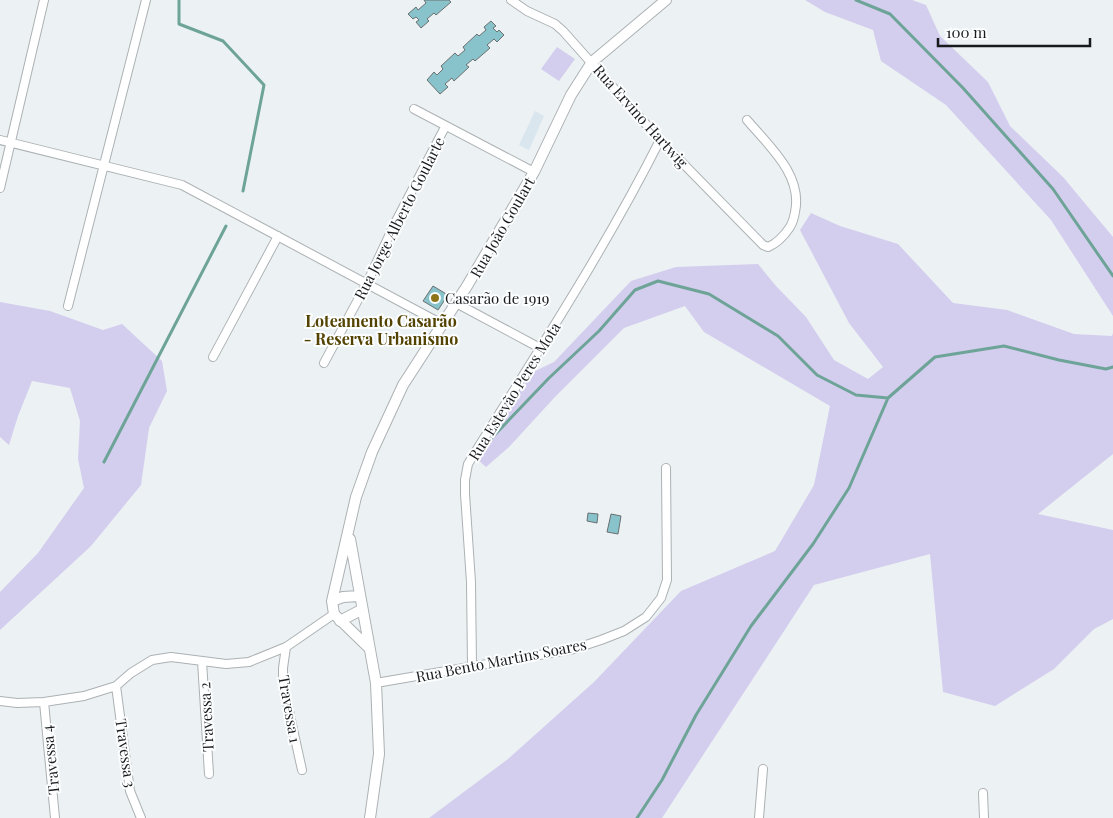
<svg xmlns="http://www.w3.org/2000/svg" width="1113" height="818" font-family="'Playfair Display',serif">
<rect width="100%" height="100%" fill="#ecf1f4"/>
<path fill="#dae6ee" d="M 535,111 L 544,116 L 529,150 L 519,145 Z"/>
<path fill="#d3cdee" d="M 805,0 L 912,0 L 926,5 L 940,36 L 988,82 L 1010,126 L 1063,177 L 1113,237 L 1113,316 L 1051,220 L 946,105 L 881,61 L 873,30 L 825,12 Z
M 557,47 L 575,59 L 559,81 L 541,69 Z
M 811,213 L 840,226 L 898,244 L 953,303 L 1007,310 L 1074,334 L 1112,336 L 1113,333 L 1113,454 L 1038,514 L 1113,530 L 1113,619 L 1094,629 L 1054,669 L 995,706 L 943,692 L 930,554 L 814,585 L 662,818 L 429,818 L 508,759 L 594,682 L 681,591 L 775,551 L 814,485 L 830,406 L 704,332 L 685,306 L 624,328 L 554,398 L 509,447 L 486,467 L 476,458 L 499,418 L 529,374 L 554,362 L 631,281 L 676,267 L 758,264 L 776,286 L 806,317 L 834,360 L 868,379 L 883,367 L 849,323 L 800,230 Z
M 0,302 L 50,311 L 103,330 L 122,324 L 162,361 L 167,391 L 149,428 L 141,485 L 91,546 L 0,630 L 0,592 L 38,553 L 84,488 L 78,459 L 80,421 L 70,388 L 32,381 L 18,416 L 9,445 L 0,437 Z"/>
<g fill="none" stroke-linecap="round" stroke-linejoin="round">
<path stroke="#6da497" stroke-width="3" d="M 179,0 L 179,24 L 223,41 L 264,85 L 243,191
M 856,0 L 890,14 L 963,88 L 1053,189 L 1113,276
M 486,444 L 549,378 L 599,331 L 635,290 L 658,281 L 709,294 L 778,336 L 817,375 L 856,395 L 888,398 L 935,357 L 1004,346 L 1059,360 L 1106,369 L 1113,367
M 104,462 L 226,226
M 637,818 L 662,780 L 696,715 L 751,626 L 813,544 L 849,488 L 888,398"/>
</g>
<path fill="#88c2ca" stroke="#6b7071" d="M 424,0 L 449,0 L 451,2 L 436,15 L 434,13 L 427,19 L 429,21 L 421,28 L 416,22 L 419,20 L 416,17 L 413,19 L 408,14 L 416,7 L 418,10 L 426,3 Z
M 491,21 L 496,26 L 493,28 L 497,32 L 499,30 L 504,35 L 497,42 L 494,39 L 487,45 L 490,48 L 475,61 L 473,59 L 466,65 L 469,67 L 454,81 L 452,78 L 445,84 L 448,87 L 440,94 L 427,80 L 434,72 L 437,75 L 443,69 L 441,66 L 455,53 L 458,56 L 465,50 L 463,47 L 477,34 L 479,36 L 486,30 L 484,27 Z
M 433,286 L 448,295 L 438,310 L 423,301 Z
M 588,513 L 598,514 L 597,523 L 587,521 Z
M 611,514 L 621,516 L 618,534 L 607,532 Z"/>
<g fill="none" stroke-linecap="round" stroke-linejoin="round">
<defs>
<path id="minor" d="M 511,0 L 527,11 L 555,24 L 563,31 L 660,140 L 763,245 L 768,247 C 778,243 784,236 790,227 C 793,222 794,218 795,212 C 803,175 769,146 747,120
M 414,109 L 534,172
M 0,140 L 182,185 L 442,324
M 0,188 L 44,0
M 456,303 L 540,348
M 68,306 L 146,0
M 213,357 L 278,236
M 324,363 L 367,283 L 395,223 L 445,127
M 286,647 L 283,668 L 283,684 L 302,770
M 202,661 L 209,774
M 472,667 L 471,582 L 465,494 L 465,480 L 468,464 C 534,357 603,253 660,140
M 376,683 L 574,649 L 601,640 L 624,631 L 646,617 L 661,598 L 667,580 L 666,468
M 116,686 L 130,791 L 141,818
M 0,701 L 17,703 L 44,702 L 84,696 L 116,686 L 131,673 L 152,660 L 171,657 L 226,664 L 249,662 L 286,647 L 334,614
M 44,702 L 55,818
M 983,793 L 984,818
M 759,818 L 763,769"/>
<path id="tertiary" d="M 350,539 L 376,683 L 379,754 L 370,818
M 332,601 L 343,597 L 359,596
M 340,621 L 361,610
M 369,648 L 334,614 L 332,601 L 356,497 L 372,452 L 403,385 L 467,286 L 534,172 L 571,95 L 592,62 L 666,0"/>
</defs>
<use href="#minor" stroke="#acb1b4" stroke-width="10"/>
<use href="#tertiary" stroke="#acb1b4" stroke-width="12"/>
<use href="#minor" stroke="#fff" stroke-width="8"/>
<use href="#tertiary" stroke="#fff" stroke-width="10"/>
</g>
<circle fill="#8e7419" stroke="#fcfeff" stroke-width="2" cx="435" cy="298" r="5"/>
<g text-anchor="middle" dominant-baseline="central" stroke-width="4" stroke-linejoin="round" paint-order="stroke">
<g font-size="15" fill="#181a1b" stroke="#fcfeff">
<text transform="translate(641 116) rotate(48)">Rua Ervino Hartwig</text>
<text transform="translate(399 218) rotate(-63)">Rua Jorge Alberto Goularte</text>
<text transform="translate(502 227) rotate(-60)">Rua João Goulart</text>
<text transform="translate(514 391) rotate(-58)">Rua Estevão Peres Mota</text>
<text transform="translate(501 660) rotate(-11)">Rua Bento Martins Soares</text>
<text transform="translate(290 709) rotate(80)">Travessa 1</text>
<text transform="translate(206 717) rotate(-93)">Travessa 2</text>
<text transform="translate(126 753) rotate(82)">Travessa 3</text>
<text transform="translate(50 760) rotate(-96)">Travessa 4</text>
</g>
<g font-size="15" fill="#181a1b" stroke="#fcfeff" text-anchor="start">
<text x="445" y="298">Casarão de 1919</text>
</g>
<g font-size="16" font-weight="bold" fill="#544300" stroke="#fcfeff">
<text x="381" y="320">Loteamento Casarão<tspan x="381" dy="18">- Reserva Urbanismo</tspan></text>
</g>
</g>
<path d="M938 38v8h152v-8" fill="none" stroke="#181a1b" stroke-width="2.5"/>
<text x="946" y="38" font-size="15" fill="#181a1b" stroke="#fcfeff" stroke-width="4" paint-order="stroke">100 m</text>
</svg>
